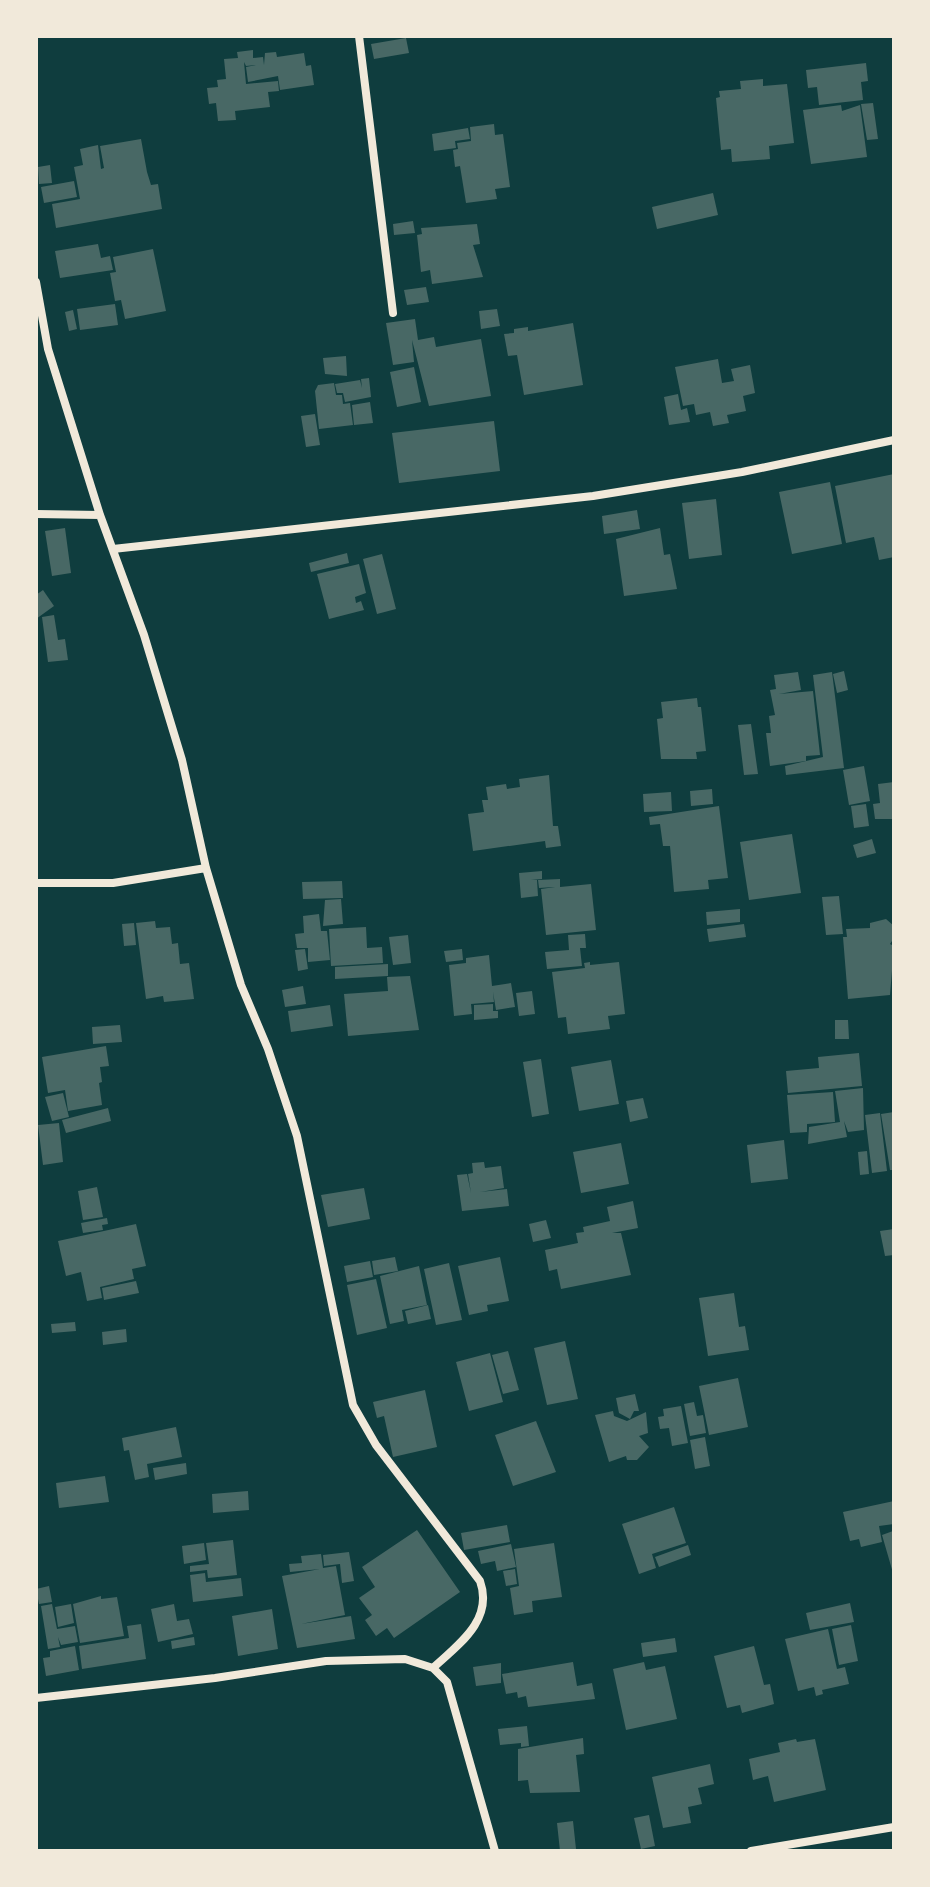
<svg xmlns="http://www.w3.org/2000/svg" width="930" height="1887" font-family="'Roboto Condensed',sans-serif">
<rect width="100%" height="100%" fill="#0f3d3e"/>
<path fill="#486865" d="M 406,38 L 409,53 L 374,59 L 371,44 Z
M 253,50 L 253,58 L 263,57 L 264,65 L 265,53 L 276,52 L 277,57 L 304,53 L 306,66 L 311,65 L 314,85 L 280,90 L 278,76 L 248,82 L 246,67 L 256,65 L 246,66 L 244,62 L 246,84 L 278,81 L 279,91 L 268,92 L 270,107 L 235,111 L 236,120 L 218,121 L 216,103 L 209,104 L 207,88 L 218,87 L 217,80 L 226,79 L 224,59 L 238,58 L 237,52 Z
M 866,63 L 868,81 L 861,82 L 863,100 L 819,105 L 817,87 L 808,88 L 806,70 Z
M 763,79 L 763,86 L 787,84 L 794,143 L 769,146 L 770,159 L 732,162 L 731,149 L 721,150 L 716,98 L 720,97 L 719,91 L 741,89 L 740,81 Z
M 873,103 L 878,139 L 867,140 L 861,104 Z
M 841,105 L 842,111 L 860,105 L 867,157 L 811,164 L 803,110 Z
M 494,124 L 495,135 L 503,134 L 510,187 L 495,189 L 497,199 L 466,203 L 460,166 L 455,167 L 453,150 L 458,149 L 457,143 L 471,141 L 470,127 Z
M 468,128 L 470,139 L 455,141 L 456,148 L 434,151 L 432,134 Z
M 141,139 L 147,172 L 151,185 L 158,184 L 162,209 L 56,228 L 52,204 L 80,199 L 74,167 L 83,165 L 80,149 L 98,145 L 101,169 L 104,168 L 100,146 Z
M 50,165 L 52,183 L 39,184 L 38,167 Z
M 74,181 L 77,197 L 44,203 L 41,187 Z
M 713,193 L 718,215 L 657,229 L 652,207 Z
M 413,221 L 415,233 L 394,235 L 393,224 Z
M 477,224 L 480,244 L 473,245 L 483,277 L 432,284 L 430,270 L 421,272 L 417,235 L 422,234 L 421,228 Z
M 98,244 L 101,258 L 110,256 L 113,270 L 60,278 L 55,251 Z
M 153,249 L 166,311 L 125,319 L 121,300 L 115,301 L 110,273 L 116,272 L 113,257 Z
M 426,287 L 429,302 L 407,305 L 404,290 Z
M 115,304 L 118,325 L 80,330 L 77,309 Z
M 497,309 L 500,326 L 481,329 L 479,311 Z
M 73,310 L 77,329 L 69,331 L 65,312 Z
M 415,319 L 418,340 L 434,337 L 436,347 L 481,339 L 491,396 L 429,406 L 412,340 L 414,362 L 393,365 L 386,323 Z
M 573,323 L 583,385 L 524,395 L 517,355 L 508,356 L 504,334 L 514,333 L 514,329 L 528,327 L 528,331 Z
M 346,356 L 347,376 L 325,374 L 323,358 Z
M 718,359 L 722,383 L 734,381 L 731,369 L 750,365 L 755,393 L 743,396 L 746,411 L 727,415 L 729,423 L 713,426 L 710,412 L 696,415 L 694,404 L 683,406 L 675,367 Z
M 414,367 L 421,402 L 397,407 L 390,372 Z
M 369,378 L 371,397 L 345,402 L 343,393 L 337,393 L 335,384 L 360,380 L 362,388 L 361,379 Z
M 334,383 L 336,395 L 342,395 L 343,404 L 350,403 L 353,425 L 319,429 L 315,391 L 318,385 Z
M 678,394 L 681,410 L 687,408 L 690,422 L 669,425 L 664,397 Z
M 370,402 L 373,423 L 354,425 L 352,405 Z
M 315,414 L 320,445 L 306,447 L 301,416 Z
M 494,421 L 500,471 L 399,483 L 392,433 Z
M 894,474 L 894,557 L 879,560 L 874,537 L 846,543 L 835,486 Z
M 830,482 L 842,544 L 792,554 L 779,492 Z
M 716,499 L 722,555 L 689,559 L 682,503 Z
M 637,510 L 640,529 L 604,534 L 602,516 Z
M 65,528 L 71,573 L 52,576 L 45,531 Z
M 660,528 L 664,555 L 670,554 L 677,589 L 624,596 L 616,539 Z
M 347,553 L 349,563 L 311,572 L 309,563 Z
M 382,554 L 396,609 L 377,614 L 363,559 Z
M 359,564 L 366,593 L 355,597 L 356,603 L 361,601 L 364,610 L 329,619 L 317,574 Z
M 43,590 L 54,606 L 36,619 L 36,595 Z
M 54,615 L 58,640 L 65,639 L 68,660 L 48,662 L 42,617 Z
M 844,671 L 848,690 L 837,693 L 833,674 Z
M 798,672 L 801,690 L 779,694 L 813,691 L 820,755 L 806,756 L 806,761 L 770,766 L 766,733 L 771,733 L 769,716 L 775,715 L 770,690 L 776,689 L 774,675 Z
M 832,672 L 844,768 L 786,775 L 785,766 L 823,757 L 813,675 Z
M 697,698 L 698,707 L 701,707 L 706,751 L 696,752 L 697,759 L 661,759 L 657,719 L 663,718 L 661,702 Z
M 751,724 L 758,774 L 744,775 L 738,725 Z
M 864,766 L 870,801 L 849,805 L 843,770 Z
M 549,775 L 553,826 L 558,826 L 561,846 L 546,848 L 545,841 L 473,851 L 468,814 L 484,812 L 482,800 L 488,800 L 486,787 L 506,784 L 507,789 L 520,787 L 519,779 Z
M 894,782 L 894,819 L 875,819 L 873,804 L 880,803 L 878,784 Z
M 712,789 L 713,804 L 691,806 L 690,791 Z
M 671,792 L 672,811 L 644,812 L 643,794 Z
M 866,804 L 869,826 L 854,828 L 851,806 Z
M 719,806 L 728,878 L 708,880 L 709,889 L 674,892 L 670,846 L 663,846 L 660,824 L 650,825 L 649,817 Z
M 792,834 L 801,893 L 749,900 L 740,842 Z
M 872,839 L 876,853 L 857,858 L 853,845 Z
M 542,871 L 542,879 L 531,880 L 537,880 L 538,896 L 521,898 L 519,873 Z
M 560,879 L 560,887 L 591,884 L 596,930 L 546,935 L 541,889 L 555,887 L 539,888 L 538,880 Z
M 342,881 L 343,898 L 303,899 L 302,882 Z
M 839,896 L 843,934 L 826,935 L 822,897 Z
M 341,899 L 343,924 L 323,926 L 325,900 Z
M 740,909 L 740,922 L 707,925 L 706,912 Z
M 319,914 L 321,931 L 327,931 L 330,960 L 308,962 L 308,948 L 297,948 L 295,934 L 304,933 L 303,916 Z
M 886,919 L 894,926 L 894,938 L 890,944 L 894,946 L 890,995 L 848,999 L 843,937 L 847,937 L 846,929 L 870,928 L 870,923 Z
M 155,921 L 156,928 L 170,927 L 172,944 L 178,943 L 180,964 L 189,963 L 194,999 L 164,1002 L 163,996 L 146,999 L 136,923 Z
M 134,923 L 136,945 L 124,946 L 122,924 Z
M 744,924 L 746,937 L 709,942 L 707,929 Z
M 366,927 L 367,948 L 382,947 L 383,963 L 331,966 L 329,929 Z
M 585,934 L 586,948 L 580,948 L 582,966 L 547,969 L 545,952 L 569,950 L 568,935 Z
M 408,935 L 411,963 L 393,965 L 389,937 Z
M 305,949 L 308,969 L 298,971 L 295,950 Z
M 462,949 L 463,960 L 446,962 L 444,951 Z
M 489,955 L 492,986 L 511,983 L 515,1007 L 496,1010 L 493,992 L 494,1002 L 471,1004 L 472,1014 L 454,1016 L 449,965 L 466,963 L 466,958 Z
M 590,962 L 590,965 L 619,962 L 625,1014 L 608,1016 L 610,1029 L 568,1034 L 566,1017 L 558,1018 L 552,972 L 585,968 L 584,963 Z
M 388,964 L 388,976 L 335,979 L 335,967 Z
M 410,976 L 419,1030 L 348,1036 L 344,994 L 388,991 L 387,977 Z
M 303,986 L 306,1004 L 285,1007 L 282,990 Z
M 532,991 L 535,1014 L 519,1016 L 516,993 Z
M 493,1004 L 493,1011 L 490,1011 L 498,1011 L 498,1018 L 474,1020 L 474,1005 Z
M 330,1005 L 333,1026 L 291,1032 L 288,1011 Z
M 835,1020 L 848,1020 L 849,1039 L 835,1039 Z
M 120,1025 L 122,1042 L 93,1044 L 92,1027 Z
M 106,1046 L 109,1066 L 100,1067 L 102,1082 L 99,1083 L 102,1105 L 68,1111 L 65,1090 L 48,1093 L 42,1057 Z
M 859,1053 L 862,1086 L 788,1093 L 786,1071 L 819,1068 L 818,1057 Z
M 541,1059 L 549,1114 L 532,1117 L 523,1062 Z
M 611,1060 L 619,1104 L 579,1111 L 571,1067 Z
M 863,1088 L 864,1130 L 848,1132 L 844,1121 L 847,1137 L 808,1144 L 809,1127 L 840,1122 L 835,1091 Z
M 833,1092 L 835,1122 L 807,1124 L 807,1132 L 790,1133 L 787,1095 Z
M 63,1093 L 69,1117 L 52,1121 L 45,1097 Z
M 643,1098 L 648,1118 L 630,1122 L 626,1101 Z
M 108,1108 L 111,1121 L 66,1133 L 62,1120 Z
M 894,1112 L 894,1170 L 890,1170 L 881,1114 Z
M 880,1113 L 887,1171 L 872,1173 L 865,1115 Z
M 59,1123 L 63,1162 L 43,1165 L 38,1125 Z
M 784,1140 L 788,1179 L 751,1183 L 747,1145 Z
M 621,1143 L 629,1184 L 581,1193 L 573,1152 Z
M 867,1151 L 869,1174 L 860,1175 L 858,1152 Z
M 484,1162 L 485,1168 L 501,1166 L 504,1188 L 480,1192 L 507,1189 L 509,1206 L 462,1211 L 457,1175 L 467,1174 L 471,1193 L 468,1174 L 473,1173 L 472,1163 Z
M 97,1187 L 103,1217 L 83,1220 L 78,1191 Z
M 364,1188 L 370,1219 L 328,1227 L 321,1195 Z
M 633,1201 L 638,1228 L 612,1233 L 621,1233 L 631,1275 L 561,1289 L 557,1269 L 549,1271 L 545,1250 L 578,1243 L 576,1233 L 584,1232 L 583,1227 L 610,1221 L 607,1207 Z
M 107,1218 L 108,1224 L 102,1225 L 103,1230 L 83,1233 L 81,1223 Z
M 546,1220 L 551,1238 L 533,1242 L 529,1224 Z
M 136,1224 L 146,1266 L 132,1269 L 134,1279 L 100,1287 L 102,1298 L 87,1301 L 81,1272 L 66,1276 L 58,1241 Z
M 894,1229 L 894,1255 L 885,1256 L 880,1231 Z
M 395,1257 L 398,1271 L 374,1275 L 372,1261 Z
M 500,1257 L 509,1301 L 487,1305 L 488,1311 L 469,1315 L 458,1266 Z
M 370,1261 L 373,1277 L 347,1282 L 344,1266 Z
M 449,1263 L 462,1320 L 436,1325 L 424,1269 Z
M 419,1266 L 427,1305 L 402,1310 L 404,1321 L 390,1324 L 380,1276 Z
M 376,1279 L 387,1328 L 357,1335 L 347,1285 Z
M 136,1281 L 139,1293 L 104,1300 L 102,1288 Z
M 734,1293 L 739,1327 L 745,1326 L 749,1350 L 708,1356 L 699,1298 Z
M 428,1305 L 431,1319 L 408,1324 L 405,1311 Z
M 75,1322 L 76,1331 L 52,1333 L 51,1324 Z
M 126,1329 L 127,1342 L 103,1345 L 102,1332 Z
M 565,1341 L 578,1399 L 547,1405 L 534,1348 Z
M 508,1351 L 519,1390 L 503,1394 L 492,1355 Z
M 490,1353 L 503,1402 L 469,1411 L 456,1362 Z
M 738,1378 L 748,1427 L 709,1435 L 699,1386 Z
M 425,1390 L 437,1447 L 393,1457 L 384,1416 L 377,1418 L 373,1402 Z
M 635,1394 L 639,1411 L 634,1411 L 630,1419 L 619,1413 L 616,1398 Z
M 694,1402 L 697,1416 L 703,1415 L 706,1433 L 690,1436 L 684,1404 Z
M 681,1406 L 688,1443 L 672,1446 L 669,1428 L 660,1429 L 658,1417 L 664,1416 L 663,1409 Z
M 613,1411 L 614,1416 L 627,1421 L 646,1412 L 648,1433 L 639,1436 L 649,1447 L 637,1460 L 627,1460 L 626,1456 L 609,1462 L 595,1415 Z
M 536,1421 L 556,1472 L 513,1486 L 495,1435 Z
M 176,1427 L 182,1457 L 147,1464 L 149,1477 L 135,1480 L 129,1450 L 124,1451 L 122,1438 Z
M 705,1437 L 710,1466 L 695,1469 L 690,1440 Z
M 186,1463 L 187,1474 L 155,1480 L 153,1468 Z
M 105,1476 L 109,1502 L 59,1508 L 56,1483 Z
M 248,1491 L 249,1510 L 213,1513 L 212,1494 Z
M 894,1501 L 894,1524 L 879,1526 L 882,1542 L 861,1547 L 859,1539 L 850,1541 L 843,1512 Z
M 674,1507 L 686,1543 L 652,1554 L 656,1568 L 639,1574 L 622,1524 Z
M 507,1525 L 510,1542 L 464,1550 L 461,1533 Z
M 417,1530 L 460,1592 L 394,1638 L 387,1628 L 376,1636 L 365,1620 L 372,1615 L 359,1598 L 375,1587 L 362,1567 Z
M 893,1531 L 894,1534 L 893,1573 L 882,1535 Z
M 233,1540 L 237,1575 L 208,1578 L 207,1570 L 190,1572 L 190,1566 L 209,1564 L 206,1543 Z
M 204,1543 L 206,1560 L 184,1564 L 182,1546 Z
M 554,1543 L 562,1597 L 532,1601 L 533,1612 L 514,1615 L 510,1588 L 519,1586 L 514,1549 Z
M 511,1544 L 516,1567 L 497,1571 L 495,1561 L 481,1564 L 478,1551 Z
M 688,1545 L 691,1555 L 659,1567 L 655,1557 Z
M 349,1552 L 354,1581 L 342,1583 L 340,1564 L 324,1566 L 323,1555 Z
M 321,1554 L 323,1568 L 336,1566 L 345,1615 L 301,1624 L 351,1616 L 355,1639 L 297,1648 L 282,1576 L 320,1569 L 290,1572 L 289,1564 L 302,1563 L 301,1556 Z
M 515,1569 L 517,1584 L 506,1586 L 503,1571 Z
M 205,1573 L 206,1582 L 241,1578 L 243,1596 L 193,1602 L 190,1575 Z
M 49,1586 L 52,1602 L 39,1604 L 36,1589 Z
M 101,1596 L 101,1599 L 117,1597 L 124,1636 L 80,1643 L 73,1604 Z
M 850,1603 L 854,1622 L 810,1630 L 806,1613 Z
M 52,1604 L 57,1629 L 75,1626 L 78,1642 L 61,1645 L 58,1637 L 60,1647 L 48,1649 L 41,1606 Z
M 71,1604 L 74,1623 L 58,1627 L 55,1607 Z
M 174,1604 L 177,1621 L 189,1619 L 193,1634 L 158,1642 L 151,1609 Z
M 272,1609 L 278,1649 L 238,1656 L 232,1616 Z
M 141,1624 L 146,1659 L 82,1669 L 79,1646 L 129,1638 L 127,1626 Z
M 851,1625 L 858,1661 L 839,1665 L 832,1629 Z
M 828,1629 L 837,1669 L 845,1667 L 849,1684 L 822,1690 L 823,1694 L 816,1696 L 814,1687 L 798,1691 L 785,1639 Z
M 194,1637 L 195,1645 L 172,1649 L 171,1641 Z
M 675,1638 L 677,1652 L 643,1657 L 641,1643 Z
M 75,1646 L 79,1670 L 46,1676 L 43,1658 L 50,1657 L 50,1651 Z
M 754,1646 L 764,1685 L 770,1684 L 774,1704 L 742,1713 L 740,1705 L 727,1708 L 714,1656 Z
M 573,1662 L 577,1686 L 592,1683 L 595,1699 L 528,1707 L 526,1696 L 518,1698 L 517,1692 L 506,1694 L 502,1674 Z
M 644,1662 L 646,1670 L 665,1666 L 677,1719 L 626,1730 L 613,1669 Z
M 501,1663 L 501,1683 L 476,1686 L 473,1667 Z
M 527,1726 L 529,1746 L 521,1747 L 521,1743 L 500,1745 L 498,1729 Z
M 583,1738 L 584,1754 L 576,1755 L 580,1792 L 530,1793 L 528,1780 L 518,1781 L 518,1749 Z
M 796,1739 L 797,1742 L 815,1739 L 826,1790 L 774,1802 L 768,1776 L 753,1780 L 749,1759 L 780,1752 L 778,1743 Z
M 710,1764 L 714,1784 L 698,1788 L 702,1804 L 688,1807 L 691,1823 L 663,1828 L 652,1777 Z
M 649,1815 L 655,1846 L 641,1849 L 634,1818 Z
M 573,1821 L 576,1849 L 560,1851 L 557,1823 Z"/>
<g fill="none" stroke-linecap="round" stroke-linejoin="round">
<path stroke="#f1e9da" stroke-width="8" d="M 359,36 L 393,313
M 36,282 L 48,349 L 100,515 L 144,635 L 182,760 L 206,868 L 241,985 L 268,1049 L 297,1136 L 353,1405 L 376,1445 L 480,1581 C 494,1620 458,1645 433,1668
M 36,514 L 100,515
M 113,549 L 593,496 L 742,472 L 894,440
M 36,883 L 113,883 L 206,868
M 36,1698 L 215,1678 L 326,1661 L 405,1659 L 433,1668 L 447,1682 L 495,1851
M 751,1851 L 894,1827"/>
</g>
<rect width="930" height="1887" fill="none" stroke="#f1e9da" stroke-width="76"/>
</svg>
